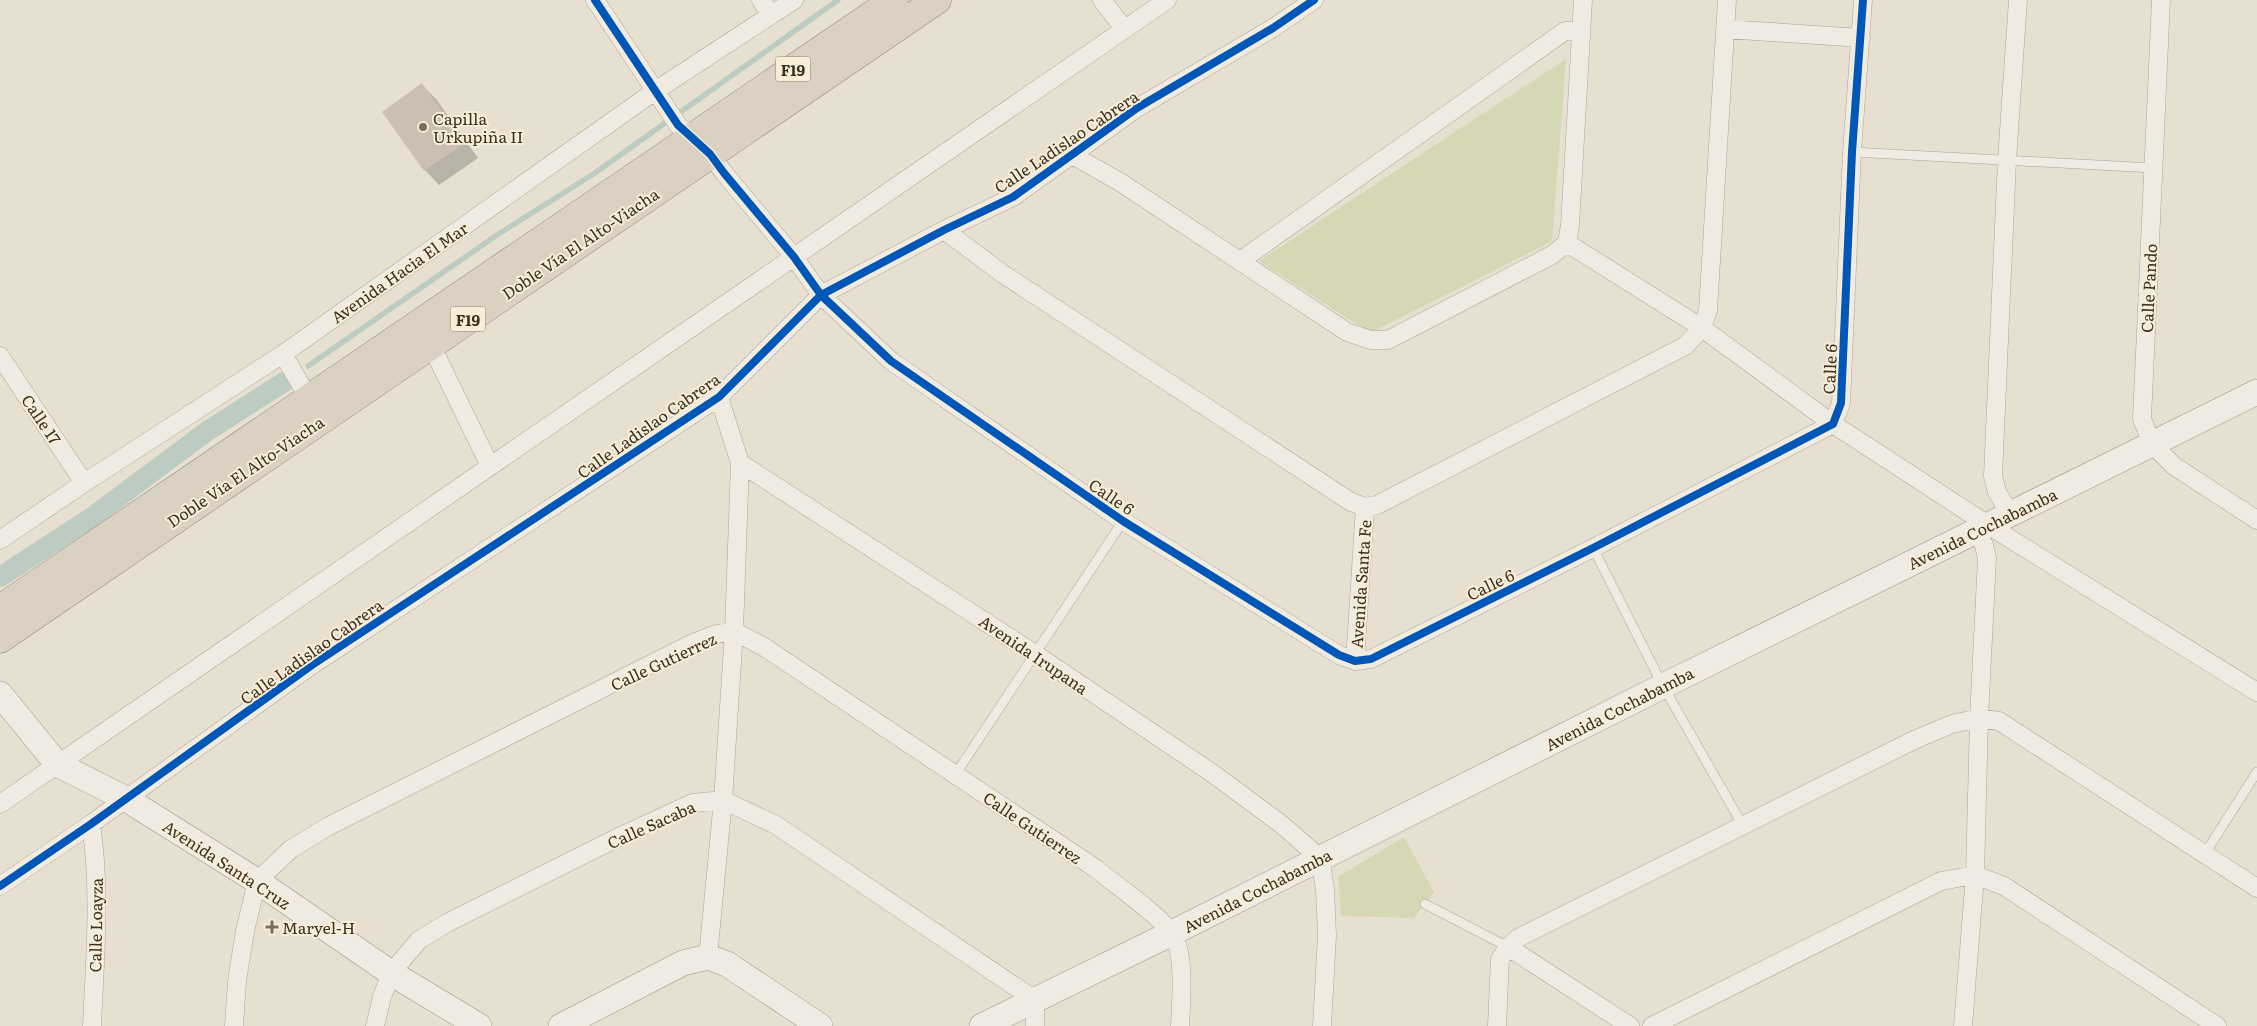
<svg xmlns="http://www.w3.org/2000/svg" width="2257" height="1026" font-family="Literata,serif">
<rect width="100%" height="100%" fill="#e7e0d1"/>
<path fill="#d6d7b3" d="M 1566,59 L 1552,241 L 1370,333 L 1259,261 Z
M 1404,837 L 1434,892 L 1414,918 L 1341,916 L 1338,877 Z"/>
<path fill="#0003" d="M 422,85 L 436,99 L 478,158 L 439,185 L 425,170 L 383,112 Z"/>
<g fill="none" stroke-linecap="round" stroke-linejoin="round">
<path stroke="#bcccc2" stroke-width="5.5" d="M 308,366 L 497,235 L 595,173 L 838,0"/>
<path stroke="#bcccc2" stroke-width="20" d="M 0,577 L 92,517 L 206,432 L 284,382"/>
</g>
<path fill="#cbbfb2" d="M 422,83 L 465,143 L 424,171 L 382,112 Z"/>
<g fill="none" stroke-linecap="round" stroke-linejoin="round">
<defs>
<path id="lane" d="M 1852,152 L 2153,168
M 1593,548 L 1663,686 L 1743,826
M 955,775 L 1123,521
M 2204,855 L 2257,772
M 1425,904 L 1508,947"/>
<path id="street" d="M 595,0 L 678,125 L 710,154 L 724,173 L 794,257 L 821,295 L 891,361 L 1123,521 L 1339,655 L 1355,661 L 1371,659 L 1593,548 L 1833,424 L 1841,403 L 1852,152 L 1863,0
M 761,0 L 771,15
M 1102,0 L 1124,29
M 2161,0 L 2142,419 L 2152,444 L 2174,466 L 2257,520
M 1725,29 L 1861,38
M 1072,155 L 1120,182 L 1347,332 L 1371,340 L 1388,340 L 1552,255 L 1567,243 L 1570,225 L 1583,0
M 944,230 L 1003,274 L 1351,502 L 1365,507 L 1377,505 L 1685,346 L 1702,328 L 1708,310 L 1727,0
M 1567,243 L 1702,328 L 1833,424 L 1988,525 L 2257,692
M 1240,261 L 1565,31 L 1580,31
M 431,345 L 490,466
M 283,354 L 309,399
M 0,356 L 84,483
M 740,463 L 1035,654 L 1212,773 L 1281,824 L 1320,858 L 1325,889 L 1327,936 L 1322,1026
M 2010,514 L 1997,492 L 1993,476 L 2007,160 L 2018,0
M 0,540 L 84,483 L 283,354 L 655,91 L 794,0
M 1355,661 L 1365,507
M 0,804 L 1167,0
M 91,824 C 101,891 95,958 92,1026
M 0,886 L 91,824 L 312,665 L 719,397 L 821,295 L 944,230 L 1013,197 L 1137,108 L 1273,28 L 1314,0
M 1508,947 L 1630,1026
M 708,957 L 723,800 L 734,631 L 740,463 L 719,397
M 234,1026 L 237,981 L 245,931 L 257,881 L 291,849 L 327,827 L 693,643 L 717,634 L 734,631 L 764,647 L 1095,868 C 1117,886 1154,911 1171,932 C 1186,951 1181,1003 1180,1026
M 375,1026 L 382,997 L 391,973 L 419,940 L 447,923 L 619,837 L 693,803 L 723,800 L 776,825 L 1035,1000 L 1035,1026
M 1497,1026 L 1500,959 L 1508,947 L 1518,938 L 1914,740 L 1952,724 L 1979,718 L 1999,721 L 2257,888
M 1652,1026 L 1941,881 L 1975,875 L 2004,886 L 2217,1026
M 1963,1026 L 1975,875 L 1979,718 L 1987,558 L 1984,545 L 1976,531"/>
<path id="secondary" d="M 0,694 L 57,764 L 126,799 L 257,881 L 391,973 L 479,1026
M 561,1026 L 683,963 L 708,957 L 727,964 L 820,1026
M 982,1026 L 1172,933 L 1663,686 L 2257,392"/>
<path id="highway" d="M 0,609 L 894,0
M 0,639 L 937,0"/>
</defs>
<use href="#lane" stroke="#ada599" stroke-width="10"/>
<use href="#street" stroke="#ada599" stroke-width="19"/>
<use href="#secondary" stroke="#9c958a" stroke-width="26"/>
<use href="#highway" stroke="#928b80" stroke-width="29"/>
<use href="#lane" stroke="#efebe3" stroke-width="9"/>
<use href="#street" stroke="#efebe3" stroke-width="18"/>
<use href="#secondary" stroke="#efebe3" stroke-width="25"/>
<use href="#highway" stroke="#dad1c2" stroke-width="28"/>
<defs>
<path id="cycleway" d="M 595,0 L 678,125 L 710,154 L 724,173 L 794,257 L 821,295 L 891,361 L 1123,521 L 1339,655 L 1355,661 L 1371,659 L 1593,548 L 1833,424 L 1841,403 L 1852,152 L 1863,0
M 0,886 L 91,824 L 312,665 L 719,397 L 821,295 L 944,230 L 1013,197 L 1137,108 L 1273,28 L 1314,0"/>
</defs>
<use href="#cycleway" stroke="#f7eed8" stroke-width="11"/>
<use href="#cycleway" stroke="#0057b8" stroke-width="8"/>
</g>
<g fill="#786c5e" stroke="#f7eed8" stroke-width="2">
<circle cx="423" cy="127" r="5"/>
<path d="M269.5 919.5h5v5h5v5h-5v5h-5v-5h-5v-5h5z"/>
</g>
<g text-anchor="middle" dominant-baseline="central" stroke-width="4" stroke-linejoin="round" paint-order="stroke">
<g fill="#f7eed8" stroke="#756857" stroke-width="1">
<rect x="775.5" y="56.5" width="35" height="25" rx="4"/>
<rect x="450.5" y="306.5" width="35" height="25" rx="4"/>
</g>
<g font-size="15" font-weight="bold" fill="#3d2e20">
<text x="793" y="69">F19</text>
<text x="468" y="319">F19</text>
</g>
<g font-size="16" fill="#3d2e20" stroke="#f7eed8" text-anchor="start">
<text x="433" y="118">Capilla<tspan x="433" dy="18">Urkupiña II</tspan></text>
<text x="282" y="927">Maryel-H</text>
</g>
<g font-size="16" fill="#3d2e20" stroke="#f7eed8">
<text transform="translate(1066 141) rotate(-34)">Calle Ladislao Cabrera</text>
<text transform="translate(580 243) rotate(-34)">Doble Vía El Alto-Viacha</text>
<text transform="translate(399 272) rotate(-35)">Avenida Hacia El Mar</text>
<text transform="translate(2148 288) rotate(-87)">Calle Pando</text>
<text transform="translate(1829 369) rotate(-87)">Calle 6</text>
<text transform="translate(42 419) rotate(56)">Calle 17</text>
<text transform="translate(648 425) rotate(-35)">Calle Ladislao Cabrera</text>
<text transform="translate(245 471) rotate(-34)">Doble Vía El Alto-Viacha</text>
<text transform="translate(1112 496) rotate(34)">Calle 6</text>
<text transform="translate(1982 528) rotate(-26)">Avenida Cochabamba</text>
<text transform="translate(1360 584) rotate(-86)">Avenida Santa Fe</text>
<text transform="translate(1490 584) rotate(-26)">Calle 6</text>
<text transform="translate(311 651) rotate(-35)">Calle Ladislao Cabrera</text>
<text transform="translate(1034 654) rotate(34)">Avenida Irupana</text>
<text transform="translate(663 661) rotate(-25)">Calle Gutierrez</text>
<text transform="translate(1619 708) rotate(-27)">Avenida Cochabamba</text>
<text transform="translate(651 824) rotate(-24)">Calle Sacaba</text>
<text transform="translate(1033 827) rotate(34)">Calle Gutierrez</text>
<text transform="translate(227 864) rotate(33)">Avenida Santa Cruz</text>
<text transform="translate(1257 890) rotate(-27)">Avenida Cochabamba</text>
<text transform="translate(95 925) rotate(-89)">Calle Loayza</text>
</g>
</g>
</svg>
